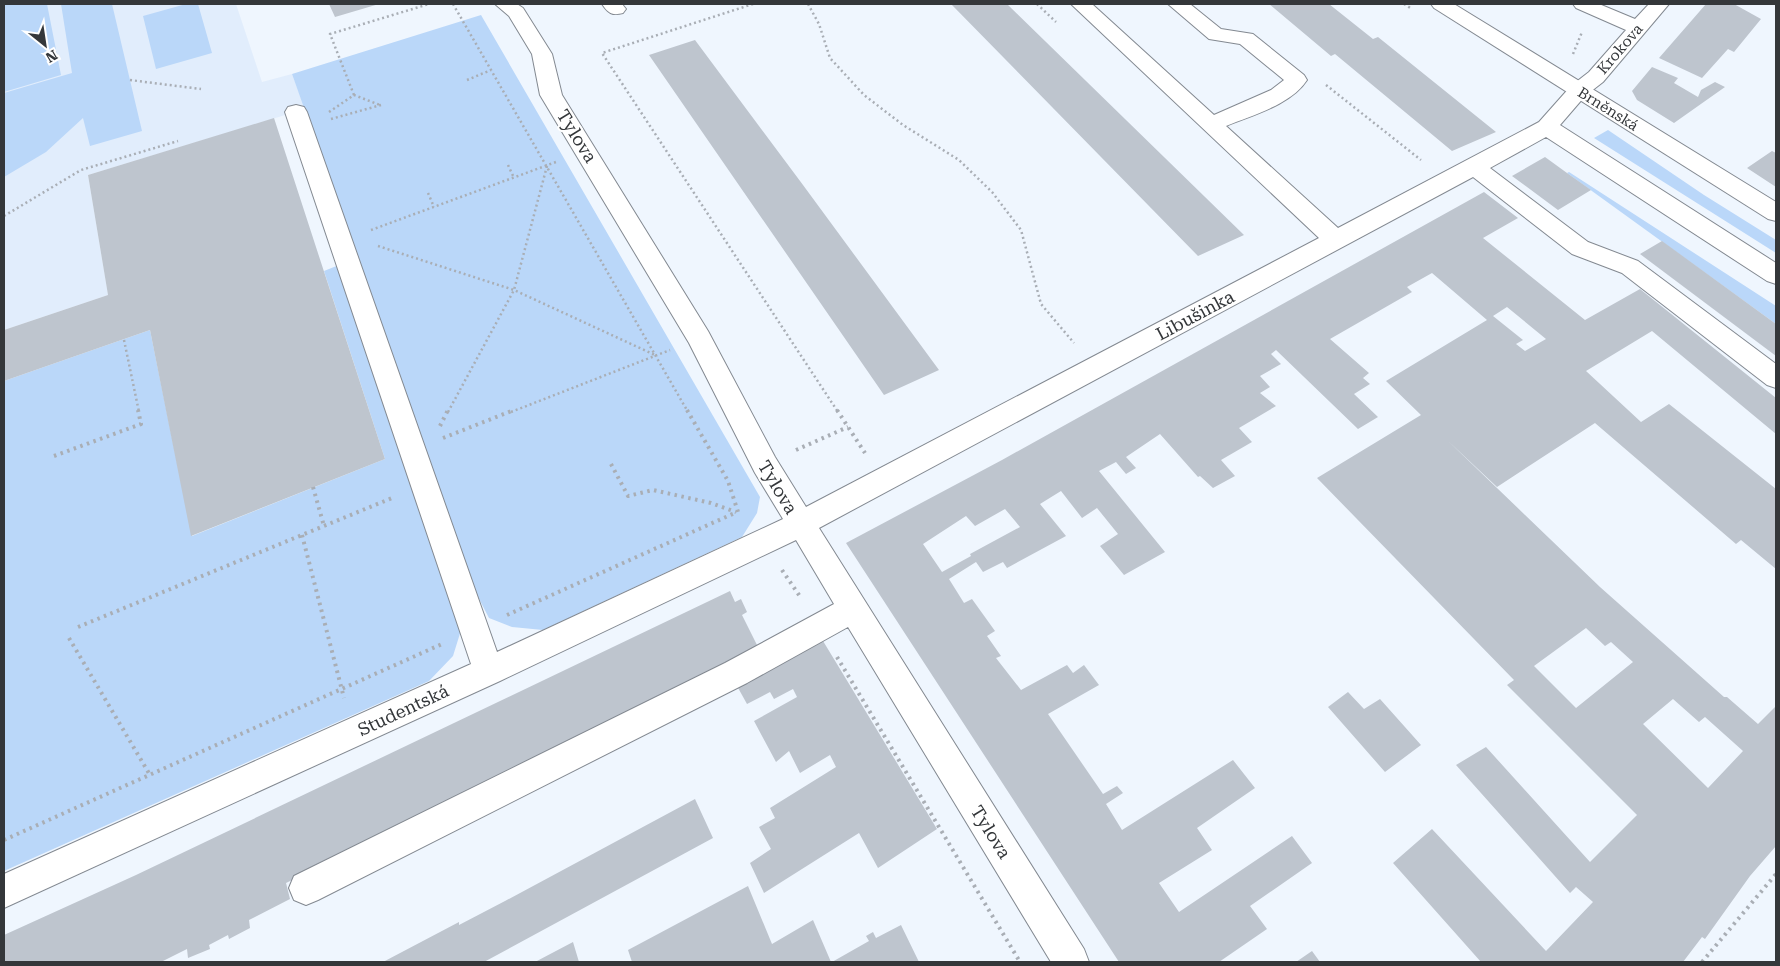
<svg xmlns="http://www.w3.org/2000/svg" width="1780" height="966" font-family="'Roboto Serif',serif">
<rect width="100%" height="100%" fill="#eff6fe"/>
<path fill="#e1edfc" d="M 4,4 L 236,4 L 262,82 L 292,74 L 305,109 L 88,175 L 108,295 L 4,330 Z"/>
<path fill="#bad7f9" d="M 4,4 L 47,4 L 61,75 L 4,92 Z
M 61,4 L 112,4 L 142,131 L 90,146 L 83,118 L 46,152 L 4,177 L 4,93 L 72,73 Z
M 186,4 L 198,4 L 212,53 L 156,69 L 143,16 Z
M 481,15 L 760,497 L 757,513 L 742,537 L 543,630 L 512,627 L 489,618 L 476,593 L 292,74 Z
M 1608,130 L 1704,195 L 1776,240 L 1776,253 L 1594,138 Z
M 1569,172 L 1776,306 L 1776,324 L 1567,173 Z
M 339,265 L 462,627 L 453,656 L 429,681 L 4,871 L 4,381 L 150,330 L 192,536 L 385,459 L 324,271 Z"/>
<path fill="#bec5ce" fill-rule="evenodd" d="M 329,4 L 379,4 L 335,17 Z
M 951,4 L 1007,4 L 1244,235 L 1198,256 Z
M 1269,4 L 1329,4 L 1373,39 L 1378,37 L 1496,132 L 1452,151 L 1335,54 L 1331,56 Z
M 1706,4 L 1734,4 L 1761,19 L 1734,52 L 1728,49 L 1702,78 L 1659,58 Z
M 695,40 L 803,185 L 939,370 L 884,395 L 649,55 Z
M 1652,67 L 1678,78 L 1674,83 L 1698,97 L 1701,90 L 1715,82 L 1725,87 L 1674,123 L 1637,100 L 1632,91 Z
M 274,118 L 385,459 L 191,536 L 150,330 L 4,381 L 4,330 L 108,295 L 88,175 Z
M 1772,151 L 1776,153 L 1776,187 L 1747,168 Z
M 1545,157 L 1567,173 L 1591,190 L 1558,210 L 1512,176 Z
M 1484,192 L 1518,218 L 1483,238 L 1585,320 L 1640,289 L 1776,398 L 1776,434 L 1652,331 L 1586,371 L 1641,422 L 1669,404 L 1776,489 L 1776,569 L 1741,540 L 1736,544 L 1595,423 L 1497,487 L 1446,439 L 1600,587 L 1724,697 L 1727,697 L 1758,724 L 1776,706 L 1776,846 L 1750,876 L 1705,939 L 1702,937 L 1683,962 L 1481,962 L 1393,863 L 1432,829 L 1546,951 L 1593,902 L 1576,887 L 1570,893 L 1456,765 L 1486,747 L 1590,862 L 1637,815 L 1507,685 L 1514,680 L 1317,478 L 1421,415 L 1386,381 L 1487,320 L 1432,273 L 1407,287 L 1412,292 L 1330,339 L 1369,373 L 1363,378 L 1370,384 L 1354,394 L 1378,417 L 1358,429 L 1276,350 L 1271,354 L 1281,364 L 1260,376 L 1270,387 L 1260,393 L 1276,406 L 1239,428 L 1252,442 L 1221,460 L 1235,476 L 1213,488 L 1200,476 L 1198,477 L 1160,434 L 1126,457 L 1136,468 L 1126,474 L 1116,462 L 1099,471 L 1165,552 L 1124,575 L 1100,546 L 1118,534 L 1097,508 L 1082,518 L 1061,491 L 1040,504 L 1066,536 L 1007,568 L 1003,562 L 983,572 L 976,562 L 949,579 L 964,603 L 972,599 L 995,631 L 987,636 L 1001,656 L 996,658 L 1021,690 L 1067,665 L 1073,673 L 1084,665 L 1099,685 L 1048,714 L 1103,794 L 1117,786 L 1123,793 L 1106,804 L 1122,830 L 1233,760 L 1255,788 L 1197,828 L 1212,850 L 1159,883 L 1179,912 L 1292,836 L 1312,863 L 1250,906 L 1267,929 L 1219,962 L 1119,962 L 846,543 L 1002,460 ZM 1507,307 L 1546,339 L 1525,351 L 1516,344 L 1523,340 L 1493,316 ZM 1005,509 L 1020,527 L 970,554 L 971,556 L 942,572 L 923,544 L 966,516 L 975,526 ZM 1586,628 L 1605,646 L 1611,642 L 1633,662 L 1576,708 L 1534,666 ZM 1673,699 L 1699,722 L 1705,717 L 1743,751 L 1708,788 L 1643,724 Z
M 1662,241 L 1776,324 L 1776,356 L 1640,254 Z
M 730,591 L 735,602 L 741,599 L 747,612 L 742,615 L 760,651 L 286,883 L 290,899 L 249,920 L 250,928 L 229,939 L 228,935 L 209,945 L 210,949 L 188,958 L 187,949 L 161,962 L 4,962 L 4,935 L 136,875 Z
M 820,636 L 937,829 L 878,868 L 859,833 L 764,893 L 750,863 L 771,849 L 759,827 L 775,818 L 770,808 L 836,767 L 830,755 L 800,773 L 789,751 L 776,762 L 754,721 L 797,697 L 793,689 L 774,699 L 770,692 L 747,704 L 737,686 Z
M 1348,692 L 1364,709 L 1380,699 L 1421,745 L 1385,772 L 1328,707 Z
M 695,799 L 713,838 L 484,962 L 383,962 L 459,922 L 459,925 L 505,901 Z
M 748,886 L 772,944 L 813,920 L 831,962 L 632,962 L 628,950 Z
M 901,925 L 919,962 L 832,962 L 869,941 L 866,936 L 873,932 L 876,938 Z
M 573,942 L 579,962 L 535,962 Z
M 1312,951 L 1320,962 L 1296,962 Z"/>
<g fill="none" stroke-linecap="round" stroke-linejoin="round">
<defs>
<path id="minor" d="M 495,4 L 517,4 L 523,8 L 552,54 L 562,95 L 708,331 L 775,457 L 806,507 L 1319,238 L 1071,4 L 1092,4 L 1214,115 L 1271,90 L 1284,80 L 1240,44 L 1209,39 L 1168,4 L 1190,4 L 1221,29 L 1253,34 L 1304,75 L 1307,80 C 1291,105 1252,115 1226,126 L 1338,228 L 1539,122 L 1571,86 L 1589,72 L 1626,30 L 1576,8 L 1573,4 L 1599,4 L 1635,19 L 1649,4 L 1669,4 L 1603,82 L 1585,96 L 1560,125 L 1776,263 L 1776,284 L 1767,281 L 1546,137 L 1490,168 L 1588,242 L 1638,261 L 1776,364 L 1776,388 L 1767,385 L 1622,273 L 1572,254 L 1473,177 L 819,528 L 1084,949 L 1089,962 L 1051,962 L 848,627 L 747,683 L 318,900 L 306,905 L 294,900 L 289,888 L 294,876 L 725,663 L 834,604 L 796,540 L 500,681 L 4,908 L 4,874 L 471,664 L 285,112 L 288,107 L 296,105 L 304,107 L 307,112 L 497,652 L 783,519 L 755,473 L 689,343 L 540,95 L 532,54 L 509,16 Z
M 602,4 L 622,4 L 626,9 L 623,13 C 612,16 608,13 602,4 Z"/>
<path id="major" d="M 1431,4 L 1454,4 L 1776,202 L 1776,221 L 1768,219 L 1434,8 Z"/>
</defs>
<use href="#minor" stroke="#838991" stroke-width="2"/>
<use href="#major" stroke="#838991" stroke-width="2"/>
<path stroke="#a9aeb5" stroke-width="2.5" stroke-dasharray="2 3" stroke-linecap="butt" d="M 453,4 L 688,412
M 753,4 L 602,53 L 838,412
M 808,4 L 819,24 L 830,58 L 864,95 L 903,125 L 959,160 L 992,192 L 1021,230 L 1041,304 L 1074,343
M 1037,4 L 1056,22
M 1404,4 L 1412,9
M 1573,54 L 1582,32
M 130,80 L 201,89
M 467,80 L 491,70
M 1326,85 L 1421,160
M 354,95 L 330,34 L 429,4
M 329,112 L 354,95 L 380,105
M 331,119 L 381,105
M 508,165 L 514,178
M 428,193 L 434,207
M 4,216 L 81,170 L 178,141
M 371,230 L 556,162
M 378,246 L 514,290 L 655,355
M 124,340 L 139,412
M 448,412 L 514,290 L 547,166
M 511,412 L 670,350"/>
<path stroke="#a9aeb5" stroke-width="4" stroke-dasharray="2.5 4.5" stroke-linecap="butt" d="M 687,410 L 728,481 L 739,515
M 837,410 L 865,453
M 440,426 L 448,410
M 443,438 L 514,410
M 796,450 L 848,427
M 54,456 L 141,424 L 138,410
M 611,464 L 628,496 L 653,490 L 711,503 L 736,512
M 313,487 L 324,526
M 302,535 L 344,698
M 782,570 L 801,598
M 507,615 L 737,512
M 78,627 L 392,498
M 69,638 L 150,775
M 837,657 L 1020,962
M 4,840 L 442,644
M 1702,962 L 1776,874"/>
<use href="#minor" fill="#fff" fill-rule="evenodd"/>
<use href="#major" fill="#fff" fill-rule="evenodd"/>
</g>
<g text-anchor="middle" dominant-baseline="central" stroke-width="4" stroke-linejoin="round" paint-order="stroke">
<g font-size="15" fill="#34373a" stroke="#fff">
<text transform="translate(1620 49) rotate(-49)">Krokova</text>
<text transform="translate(1608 109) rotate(32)">Brněnská</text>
</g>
<g font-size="18" fill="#34373a" stroke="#fff">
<text transform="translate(577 136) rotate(58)">Tylova</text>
<text transform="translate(1195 315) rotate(-28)">Libušinka</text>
<text transform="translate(778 487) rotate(59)">Tylova</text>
<text transform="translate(403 710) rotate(-25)">Studentská</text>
<text transform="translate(991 832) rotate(58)">Tylova</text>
</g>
</g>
<rect width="1780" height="966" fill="none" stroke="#34373a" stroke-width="10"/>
<g transform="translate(45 45) rotate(150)" stroke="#ffffff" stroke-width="4" paint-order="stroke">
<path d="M0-4L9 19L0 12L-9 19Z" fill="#34373a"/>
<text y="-8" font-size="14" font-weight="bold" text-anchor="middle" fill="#34373a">N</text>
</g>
</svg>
